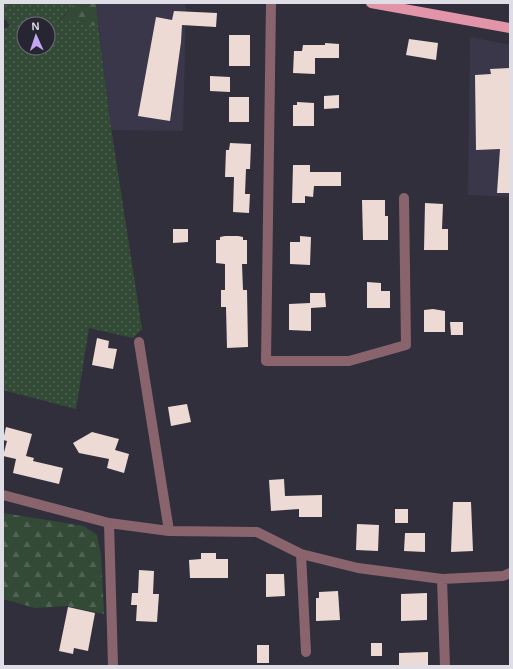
<svg xmlns="http://www.w3.org/2000/svg" width="513" height="669" font-family="Arial,sans-serif">
<defs>
<pattern id="grass-dots" width="8" height="8" patternUnits="userSpaceOnUse"><rect width="8" height="8" fill="#334b36"/><path d="M2 2h.1M6 6h.1" fill="none" stroke="#506453" stroke-width="1.8" stroke-linecap="round"/></pattern>
<pattern id="forest-firs" width="22" height="20" patternUnits="userSpaceOnUse"><rect width="22" height="20" fill="#334b36"/><path d="M5 1l3.5 6h-7zM16 11l3.5 6h-7z" fill="#506453"/></pattern>
</defs>
<rect width="100%" height="100%" fill="#312f3c"/>
<path fill="#3a374a" d="M 96,3 L 186,3 L 183,131 L 111,130 Z
M 470,37 L 510,45 L 510,197 L 468,195 Z"/>
<path fill="url(#grass-dots)" fill-rule="evenodd" d="M 3,3 L 75,3 L 60,20 L 81,20 L 93,26 L 98,24 L 110,121 L 142,329 L 133,338 L 89,328 L 76,409 L 3,390 L 3,29 L 10,26 L 6,20 L 3,19 ZM 24,24 L 48,24 L 48,48 L 24,48 Z"/>
<path fill="url(#forest-firs)" d="M 75,3 L 96,3 L 98,24 L 93,26 L 81,20 L 60,21 Z
M 3,513 L 84,526 L 97,535 L 101,555 L 104,614 L 67,606 L 35,608 L 3,599 Z"/>
<path fill="#eddad4" d="M 174,11 L 217,13 L 216,27 L 182,25 L 181,42 L 170,121 L 138,116 L 156,17 L 172,20 Z
M 229,35 L 250,35 L 250,66 L 229,66 Z
M 409,39 L 438,43 L 436,60 L 406,55 Z
M 325,43 L 339,44 L 339,58 L 315,58 L 315,74 L 293,73 L 294,51 L 302,51 L 303,45 L 325,45 Z
M 510,68 L 510,193 L 497,193 L 500,149 L 476,150 L 475,75 L 491,74 L 490,69 Z
M 210,76 L 230,77 L 230,92 L 210,91 Z
M 339,95 L 339,108 L 324,109 L 324,96 Z
M 229,97 L 249,97 L 249,122 L 229,122 Z
M 297,102 L 314,103 L 314,126 L 293,126 L 293,105 L 297,105 Z
M 230,143 L 251,144 L 250,169 L 246,169 L 245,194 L 250,194 L 249,213 L 233,212 L 234,177 L 225,177 L 226,150 L 229,150 Z
M 293,165 L 310,165 L 310,172 L 341,172 L 341,186 L 314,186 L 313,197 L 305,196 L 305,203 L 292,203 Z
M 362,200 L 385,200 L 385,216 L 388,216 L 388,240 L 363,240 Z
M 425,203 L 443,204 L 442,229 L 448,229 L 448,250 L 424,250 Z
M 173,229 L 188,229 L 188,242 L 173,243 Z
M 225,236 L 238,236 L 243,237 L 243,240 L 247,240 L 247,264 L 242,264 L 243,290 L 247,290 L 248,347 L 227,348 L 226,307 L 221,307 L 221,290 L 225,290 L 225,264 L 216,263 L 216,240 L 220,240 L 220,237 Z
M 300,236 L 311,237 L 310,265 L 290,264 L 290,242 L 300,242 Z
M 367,282 L 381,283 L 381,291 L 390,291 L 390,308 L 367,308 Z
M 310,293 L 325,293 L 326,307 L 311,308 L 311,331 L 289,330 L 289,304 L 310,303 Z
M 433,309 L 445,311 L 445,332 L 424,332 L 424,310 Z
M 450,322 L 463,322 L 463,335 L 451,335 Z
M 97,338 L 109,341 L 108,348 L 117,349 L 113,369 L 92,365 Z
M 187,404 L 191,422 L 171,426 L 168,407 Z
M 6,427 L 32,434 L 26,456 L 34,458 L 33,461 L 63,468 L 59,484 L 13,473 L 16,459 L 3,456 L 7,441 L 3,440 Z
M 92,432 L 119,439 L 115,450 L 129,454 L 124,473 L 107,468 L 109,459 L 79,453 L 73,443 Z
M 284,479 L 285,496 L 322,495 L 322,517 L 299,517 L 299,509 L 271,511 L 269,480 Z
M 453,502 L 471,502 L 473,551 L 451,552 Z
M 395,509 L 408,509 L 408,523 L 395,523 Z
M 357,524 L 379,525 L 378,551 L 356,550 Z
M 405,533 L 425,533 L 425,552 L 404,551 Z
M 201,553 L 216,553 L 216,559 L 228,559 L 228,578 L 190,578 L 189,560 L 201,559 Z
M 139,570 L 154,571 L 153,594 L 159,594 L 157,622 L 136,621 L 137,605 L 131,605 L 132,593 L 138,593 Z
M 266,574 L 284,574 L 285,596 L 266,597 Z
M 338,591 L 340,620 L 316,621 L 316,598 L 319,598 L 319,592 Z
M 427,593 L 427,620 L 401,621 L 401,594 Z
M 68,607 L 95,613 L 88,651 L 74,648 L 73,654 L 59,651 Z
M 371,643 L 382,643 L 382,656 L 371,656 Z
M 257,645 L 269,645 L 269,663 L 257,663 Z
M 428,652 L 428,666 L 399,666 L 399,653 Z"/>
<g fill="none" stroke-linecap="round" stroke-linejoin="round">
<path stroke="#8a646d" stroke-width="10" d="M 271,3 L 266,361 L 349,361 L 406,345 L 404,198
M 139,342 L 169,531
M 3,495 L 109,523 L 169,531 L 257,532 L 301,554 L 358,568 L 442,579 L 503,576 L 510,573
M 109,523 L 113,666
M 301,554 L 306,652
M 442,579 L 445,666"/>
<path stroke="#e295a9" stroke-width="10" d="M 371,3 L 510,28"/>
</g>
<rect width="513" height="669" fill="none" stroke="#dfdde6" stroke-width="8"/>
<g transform="translate(36 36) rotate(357)"><circle r="19" fill="#272532" stroke="#716f7a"/>
<path d="M0-3L7 15L0 10L-7 15Z" fill="#c5a7f1"/>
<text y="-6" font-size="11" font-weight="bold" text-anchor="middle" fill="#dfdde6">N</text>
</g>
</svg>
